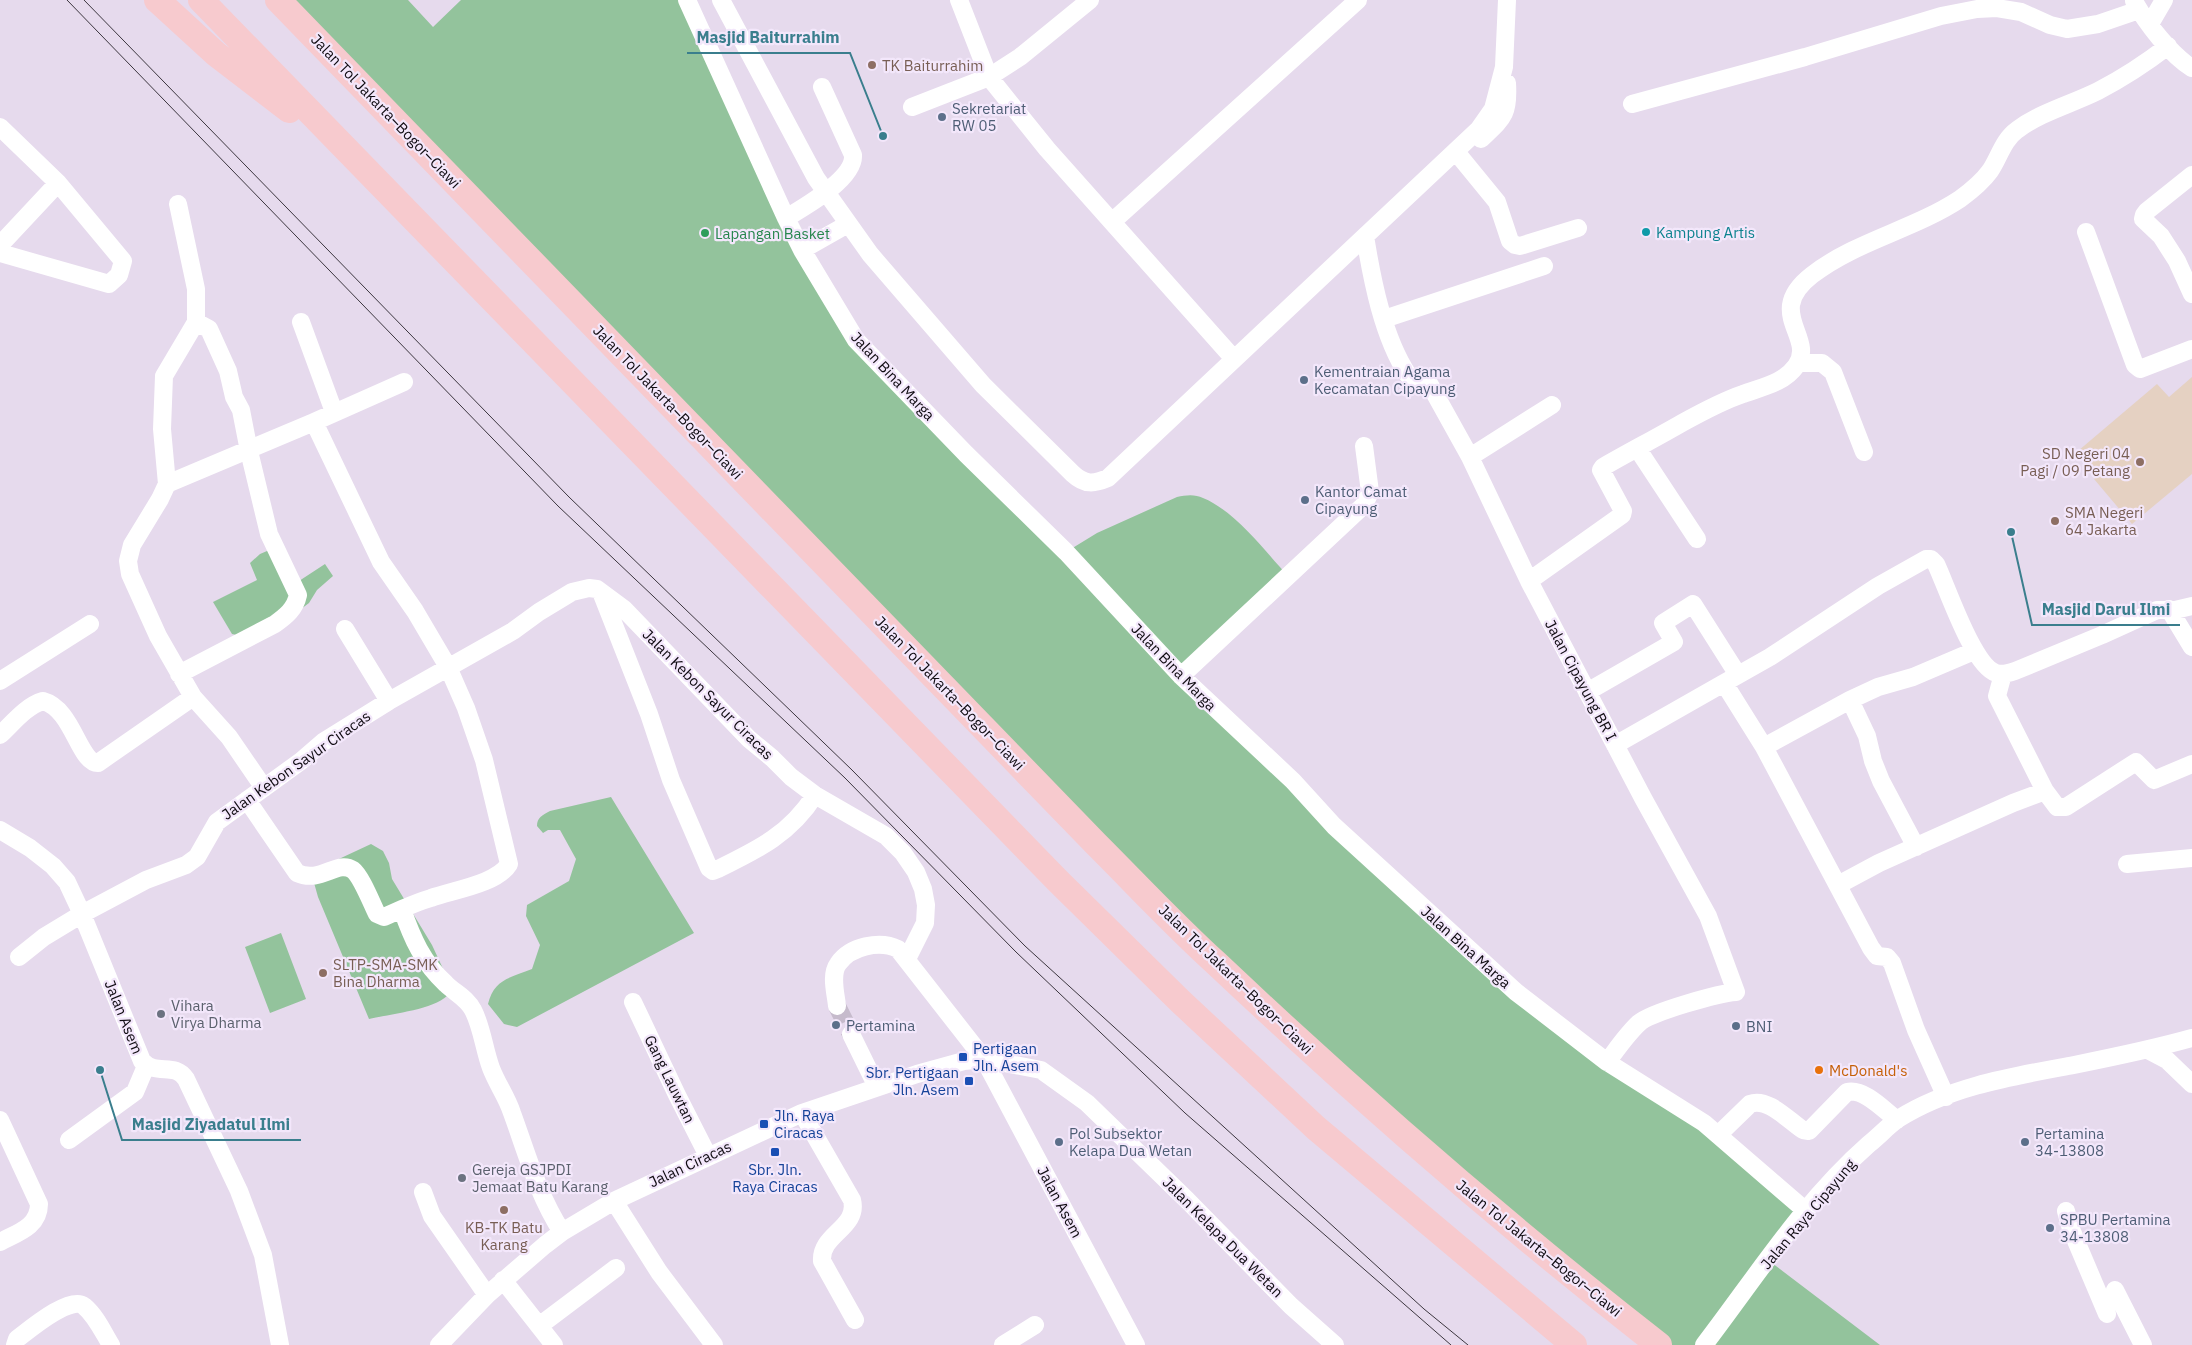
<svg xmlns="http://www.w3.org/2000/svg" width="2192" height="1345" font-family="'IBM Plex Sans',sans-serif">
<rect width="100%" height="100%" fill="#e6daed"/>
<path fill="#e5d1c2" d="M 2192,377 L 2192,474 L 2132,524 L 2094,479 L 2098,475 L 2078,451 L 2157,384 L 2169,397 Z"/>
<path fill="#93c39c" d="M 278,0 L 408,0 L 433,27 L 461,0 L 687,0 L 856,340 L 1066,552 L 1097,533 L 1177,497 C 1186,495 1195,494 1203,498 C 1235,511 1265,551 1288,576 L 1181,676 L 1516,992 L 1724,1140 L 1806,1211 L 1768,1260 L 1880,1345 L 1669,1345 L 1352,1089 Z
M 267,551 L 275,552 L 299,581 L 325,564 L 333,576 L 317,590 L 309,603 L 281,624 L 241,636 L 232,634 L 213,602 L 257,580 L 250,563 L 260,554 Z
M 611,797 L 694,933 L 517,1027 L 504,1024 L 488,1004 C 494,979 510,978 532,969 L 540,945 L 526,916 L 527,905 L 569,881 L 576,859 L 560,830 L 548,830 L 543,833 L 537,826 C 537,818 542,815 550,811 Z
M 371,844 L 383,851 L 389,863 L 392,879 L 432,945 L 445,973 L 447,996 C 432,1010 390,1014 369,1019 L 318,897 L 311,872 Z
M 281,933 L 306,999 L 270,1013 L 245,947 Z"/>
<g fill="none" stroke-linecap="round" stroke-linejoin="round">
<path stroke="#c6bbcc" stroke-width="18" stroke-dasharray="18 9" stroke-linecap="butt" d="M 837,1006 L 851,1034"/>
<path stroke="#fff" stroke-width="18" d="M 687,0 L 786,218 L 802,250 L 856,340 L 966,454 L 1066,552 L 1181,676 L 1293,781 L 1334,826 L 1516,992 L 1607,1062 L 1704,1123 L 1806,1211
M 721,0 L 816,178 L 870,254 L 983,385 L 1073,474 C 1085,485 1094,484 1108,478 L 1479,129 L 1493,109 L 1504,67 L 1507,0
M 959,0 L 989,77 L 1047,149 L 1234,359
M 2134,1 C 2146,23 2171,55 2192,68
M 2150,24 L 2164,0
M 1632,104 L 1805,57 L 1941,16 L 1977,9 L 1997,8 L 2021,12 L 2050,25 L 2067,29 L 2098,24 L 2139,10
M 912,107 L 989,77 L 1020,57 L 1090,0
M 0,127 L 58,183 L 123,261 L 119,275 L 109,284 L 0,253
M 1481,139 C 1503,118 1509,115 1507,83
M 1461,158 L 1497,202 L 1510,241 L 1515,245 L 1520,246 L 1578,228
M 2192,175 L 2147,211 L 2144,215 L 2143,219 L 2161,236 L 2177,261 L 2192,294
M 786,218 C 804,207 855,179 853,155 L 822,87
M 1113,221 L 1358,0
M 2086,232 L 2135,365 L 2140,369 L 2192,349
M 1365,236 C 1372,280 1383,337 1408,375 L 1422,378 L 1430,385 L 1470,457 L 1529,581 L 1643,798 L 1708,916 L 1736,992 C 1720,993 1651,1012 1639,1023 C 1627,1034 1617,1049 1607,1062
M 0,245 L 58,183
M 802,250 L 848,224
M 1384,319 L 1544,266
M 301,322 L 334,412
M 1798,363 L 1822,363 L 1833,372 L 1864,452
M 404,382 L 314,422 L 381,562 L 415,611 L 448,667 L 466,708 L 484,760 L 509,864 C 497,884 453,890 431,898 C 421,901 411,905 402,909 C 412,938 423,963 446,984 C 455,993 467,998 473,1010 C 482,1027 484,1049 491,1068 C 497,1084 507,1097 512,1113 C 527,1154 538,1195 562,1232
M 1637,448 L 1697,539
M 1470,457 L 1552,405
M 167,484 L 162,429 L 164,376 L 196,322 L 196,289 L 178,204
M 1529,581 L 1622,515 L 1623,511 L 1601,470 L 1603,467 C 1629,452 1656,438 1682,423 C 1702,412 1722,401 1743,394 C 1762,387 1784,383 1796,366 C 1817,337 1763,313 1812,275 C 1856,241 1913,230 1960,199 C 1971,191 1982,182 1990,171 C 1999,158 2003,140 2017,130 C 2041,112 2072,104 2098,91 C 2123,78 2146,63 2168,46
M 601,592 L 649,714 L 671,780 L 709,868 L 713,871 L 718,869 C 759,849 790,834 815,795
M 2169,609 L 2192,647
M 345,629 L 389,701
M 179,674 L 275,624 C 286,616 295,609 298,595 L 269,534 L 249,451 L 241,410 L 234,397 L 228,371 L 209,329 L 196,322
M 2003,674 L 1997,696 L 2045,791 L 2057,807 L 2066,807 L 2136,762 L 2154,780 L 2192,764
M 1181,676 L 1364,505 L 1370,492 L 1364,446
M 0,681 L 90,624
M 1724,683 L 1770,657 L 1878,586 L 1926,559 L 1931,559 L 1936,564 C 1947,587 1973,666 1996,673 C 2002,675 2009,673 2015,671 L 2102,635 L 2157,610 L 2175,610 L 2192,606
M 1587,692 L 1674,642 L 1663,623 L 1693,604 L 1738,675
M 1850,700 L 1867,736 L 1873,761 L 1881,781 L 1916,847
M 0,735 C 13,723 26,706 43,701 C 73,709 79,763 98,763 L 193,697
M 1615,745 L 1724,683 L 1764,747 L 1871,948 L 1877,956 L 1887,957 L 1892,963 L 1916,1030 L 1946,1097
M 1764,747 L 1850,700 L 1878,687 L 1913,677 L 1974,651
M 264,788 L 229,737 L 193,697 L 158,636 L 130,574 L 128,561 L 132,545 L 160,499 L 167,484 L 314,422
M 247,800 L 297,873 C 321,884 337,859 353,870 C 361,876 372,904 377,914 L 384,917 L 402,909
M 0,830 L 30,848 L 53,866 L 67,882 L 82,914 L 142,1061 C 157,1077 174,1061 186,1079 L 239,1191 L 263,1255 L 280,1345
M 2127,864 L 2192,858
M 1838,885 L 1879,863 L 2013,803 L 2045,791
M 19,957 L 44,937 L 82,914 L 146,880 L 186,865 L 197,857 L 217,822 L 301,761 L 323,742 L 389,701 L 513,631 L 539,612 L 572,592 L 589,588 L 597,589 L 624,609 L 749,739 L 772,758 L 791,777 L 815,795 L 886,836 L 903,853 L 916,872 L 923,889 L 926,905 L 925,923 L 907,959
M 633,1002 L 677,1095 L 708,1156
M 837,1006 C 836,994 830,975 838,964 C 850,946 880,940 898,949 L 984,1059 L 1136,1345
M 851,1034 L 877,1087
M 2148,1050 L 2167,1060 L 2192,1084
M 802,1113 L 852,1200 C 859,1228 820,1234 822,1261 L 855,1320
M 0,1120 L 39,1204 C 39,1227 17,1233 0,1242
M 1718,1135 L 1750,1104 C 1768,1097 1789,1121 1803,1130 L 1809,1131 L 1847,1092 C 1864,1088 1884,1110 1897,1120
M 69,1140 L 135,1092 L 146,1066
M 423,1192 L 432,1216 L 487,1295
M 614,1201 L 659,1272 L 714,1345
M 2066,1211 L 2071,1229 L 2107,1314
M 503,1280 L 554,1345
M 2115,1290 L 2143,1345
M 539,1326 L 616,1268
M 15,1345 L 17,1339 C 29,1330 70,1295 84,1306 C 96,1316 103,1332 111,1345
M 439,1345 L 487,1295 L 545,1245 L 562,1232 L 614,1201 L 802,1113 L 917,1074 L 964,1061 L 984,1059 L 1041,1070 L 1087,1103 L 1187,1200 L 1291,1306 L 1335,1345
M 1003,1345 L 1035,1325
M 1704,1345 C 1756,1277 1804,1201 1869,1144 C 1879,1136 1888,1126 1898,1119 C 1950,1086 2015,1076 2074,1065 C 2114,1057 2153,1049 2192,1038"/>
<path stroke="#f7cace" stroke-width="26" d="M 157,0 L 216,54 L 289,110
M 201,0 L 1058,881 L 1180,1001 L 1316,1128 L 1574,1345
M 278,0 L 1096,844 C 1136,884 1175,926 1217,964 C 1359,1098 1505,1225 1659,1345"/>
<path stroke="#3c363f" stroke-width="1" d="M 67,0 L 558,506 L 845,778 L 1016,952 L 1185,1113 L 1451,1345
M 84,0 L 569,497 L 852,770 L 1025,946 L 1424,1309 L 1468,1345"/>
</g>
<g fill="#8d6e63" stroke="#f3e7fb" stroke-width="2">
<circle cx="872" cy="65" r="5"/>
<circle cx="2140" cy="462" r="5"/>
<circle cx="2055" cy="521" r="5"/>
<circle cx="323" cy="973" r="5"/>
<circle cx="504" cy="1210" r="5"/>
</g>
<g fill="#5c6f8a" stroke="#f3e7fb" stroke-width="2">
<circle cx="942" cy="117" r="5"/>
<circle cx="1304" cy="380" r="5"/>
<circle cx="1305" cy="500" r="5"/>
<circle cx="836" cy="1025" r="5"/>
<circle cx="1736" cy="1026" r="5"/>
<circle cx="1059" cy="1142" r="5"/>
<circle cx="2025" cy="1142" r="5"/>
<circle cx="2050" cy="1228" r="5"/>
</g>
<circle fill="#0f9aa8" stroke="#f3e7fb" stroke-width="2" cx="1646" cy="232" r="5"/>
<circle fill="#2e9e5b" stroke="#f3e7fb" stroke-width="2" cx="705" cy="233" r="5"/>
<g fill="#6b7280" stroke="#f3e7fb" stroke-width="2">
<circle cx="161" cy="1014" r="5"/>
<circle cx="462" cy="1178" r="5"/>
</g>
<g fill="#1a4fb4" stroke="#f3e7fb" stroke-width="2">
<rect x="958" y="1052" width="10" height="10" rx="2.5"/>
<rect x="964" y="1076" width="10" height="10" rx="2.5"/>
<rect x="759" y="1119" width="10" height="10" rx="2.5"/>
<rect x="770" y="1147" width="10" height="10" rx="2.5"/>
</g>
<circle fill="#e8710a" stroke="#f3e7fb" stroke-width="2" cx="1819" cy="1070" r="5"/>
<g text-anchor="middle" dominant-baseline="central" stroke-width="4.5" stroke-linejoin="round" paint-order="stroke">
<g font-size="15" fill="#785e54" stroke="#f3e7fb" text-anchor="start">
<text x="882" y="65">TK Baiturrahim</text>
<text x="2130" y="453" text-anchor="end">SD Negeri 04<tspan x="2130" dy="17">Pagi / 09 Petang</tspan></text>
<text x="2065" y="512">SMA Negeri<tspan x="2065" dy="17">64 Jakarta</tspan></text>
<text x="333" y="964">SLTP-SMA-SMK<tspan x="333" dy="17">Bina Dharma</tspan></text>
<text x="504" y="1227" text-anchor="middle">KB-TK Batu<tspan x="504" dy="17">Karang</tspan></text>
</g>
<g font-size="15" fill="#4e5e75" stroke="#f3e7fb" text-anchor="start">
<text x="952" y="108">Sekretariat<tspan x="952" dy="17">RW 05</tspan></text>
<text x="1314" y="371">Kementraian Agama<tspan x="1314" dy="17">Kecamatan Cipayung</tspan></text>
<text x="1315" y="491">Kantor Camat<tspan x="1315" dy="17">Cipayung</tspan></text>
<text x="846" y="1025">Pertamina</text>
<text x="1746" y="1026">BNI</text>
<text x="1069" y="1133">Pol Subsektor<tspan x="1069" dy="17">Kelapa Dua Wetan</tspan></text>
<text x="2035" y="1133">Pertamina<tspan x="2035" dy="17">34-13808</tspan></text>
<text x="2060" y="1219">SPBU Pertamina<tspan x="2060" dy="17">34-13808</tspan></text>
</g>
<g font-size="15" fill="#0f0b11" stroke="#f3e7fb">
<text transform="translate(386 111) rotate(46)">Jalan Tol Jakarta–Bogor–Ciawi</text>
<text transform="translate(893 376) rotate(47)">Jalan Bina Marga</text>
<text transform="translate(668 402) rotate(46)">Jalan Tol Jakarta–Bogor–Ciawi</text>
<text transform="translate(1174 667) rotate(46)">Jalan Bina Marga</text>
<text transform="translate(1581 680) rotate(62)">Jalan Cipayung BR I</text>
<text transform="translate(950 693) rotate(46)">Jalan Tol Jakarta–Bogor–Ciawi</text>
<text transform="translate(708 694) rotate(45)">Jalan Kebon Sayur Ciracas</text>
<text transform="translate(296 765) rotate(-35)">Jalan Kebon Sayur Ciracas</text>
<text transform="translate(1466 947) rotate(42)">Jalan Bina Marga</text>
<text transform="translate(1236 979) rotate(44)">Jalan Tol Jakarta–Bogor–Ciawi</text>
<text transform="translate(124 1017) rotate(68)">Jalan Asem</text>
<text transform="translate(670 1079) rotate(64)">Gang Lauwtan</text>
<text transform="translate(690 1164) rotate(-25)">Jalan Ciracas</text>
<text transform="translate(1060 1202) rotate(62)">Jalan Asem</text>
<text transform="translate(1808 1214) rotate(-50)">Jalan Raya Cipayung</text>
<text transform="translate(1223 1237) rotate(45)">Jalan Kelapa Dua Wetan</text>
<text transform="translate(1539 1248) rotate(39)">Jalan Tol Jakarta–Bogor–Ciawi</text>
</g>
<g font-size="15" fill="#0d838f" stroke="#f3e7fb" text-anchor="start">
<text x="1656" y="232">Kampung Artis</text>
</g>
<g font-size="15" fill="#27864d" stroke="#f3e7fb" text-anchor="start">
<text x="715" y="233">Lapangan Basket</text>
</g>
<g font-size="15" fill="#5b616d" stroke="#f3e7fb" text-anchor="start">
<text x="171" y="1005">Vihara<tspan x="171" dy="17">Virya Dharma</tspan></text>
<text x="472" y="1169">Gereja GSJPDI<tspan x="472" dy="17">Jemaat Batu Karang</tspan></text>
</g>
<g font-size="15" fill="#164399" stroke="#f3e7fb" text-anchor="start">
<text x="973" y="1048">Pertigaan<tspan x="973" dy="17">Jln. Asem</tspan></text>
<text x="959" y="1072" text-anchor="end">Sbr. Pertigaan<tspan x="959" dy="17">Jln. Asem</tspan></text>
<text x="774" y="1115">Jln. Raya<tspan x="774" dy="17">Ciracas</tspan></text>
<text x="775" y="1169" text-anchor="middle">Sbr. Jln.<tspan x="775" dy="17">Raya Ciracas</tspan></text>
</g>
<g font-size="15" fill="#c56008" stroke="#f3e7fb" text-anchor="start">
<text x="1829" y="1070">McDonald's</text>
</g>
</g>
<path fill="none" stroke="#3a7e8d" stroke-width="2" d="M883 136L850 53H687M2011 532L2032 625H2180M100 1070L122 1140H301"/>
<g fill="#3a7e8d" stroke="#f3e7fb" stroke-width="2">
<circle cx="883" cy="136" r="5"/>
<circle cx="2011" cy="532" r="5"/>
<circle cx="100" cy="1070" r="5"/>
</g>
<g font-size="16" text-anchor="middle" font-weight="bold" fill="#3a7e8d" stroke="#f3e7fb" stroke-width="4.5" stroke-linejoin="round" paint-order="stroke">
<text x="768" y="43">Masjid Baiturrahim</text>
<text x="2106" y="615">Masjid Darul Ilmi</text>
<text x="211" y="1130">Masjid Ziyadatul Ilmi</text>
</g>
</svg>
